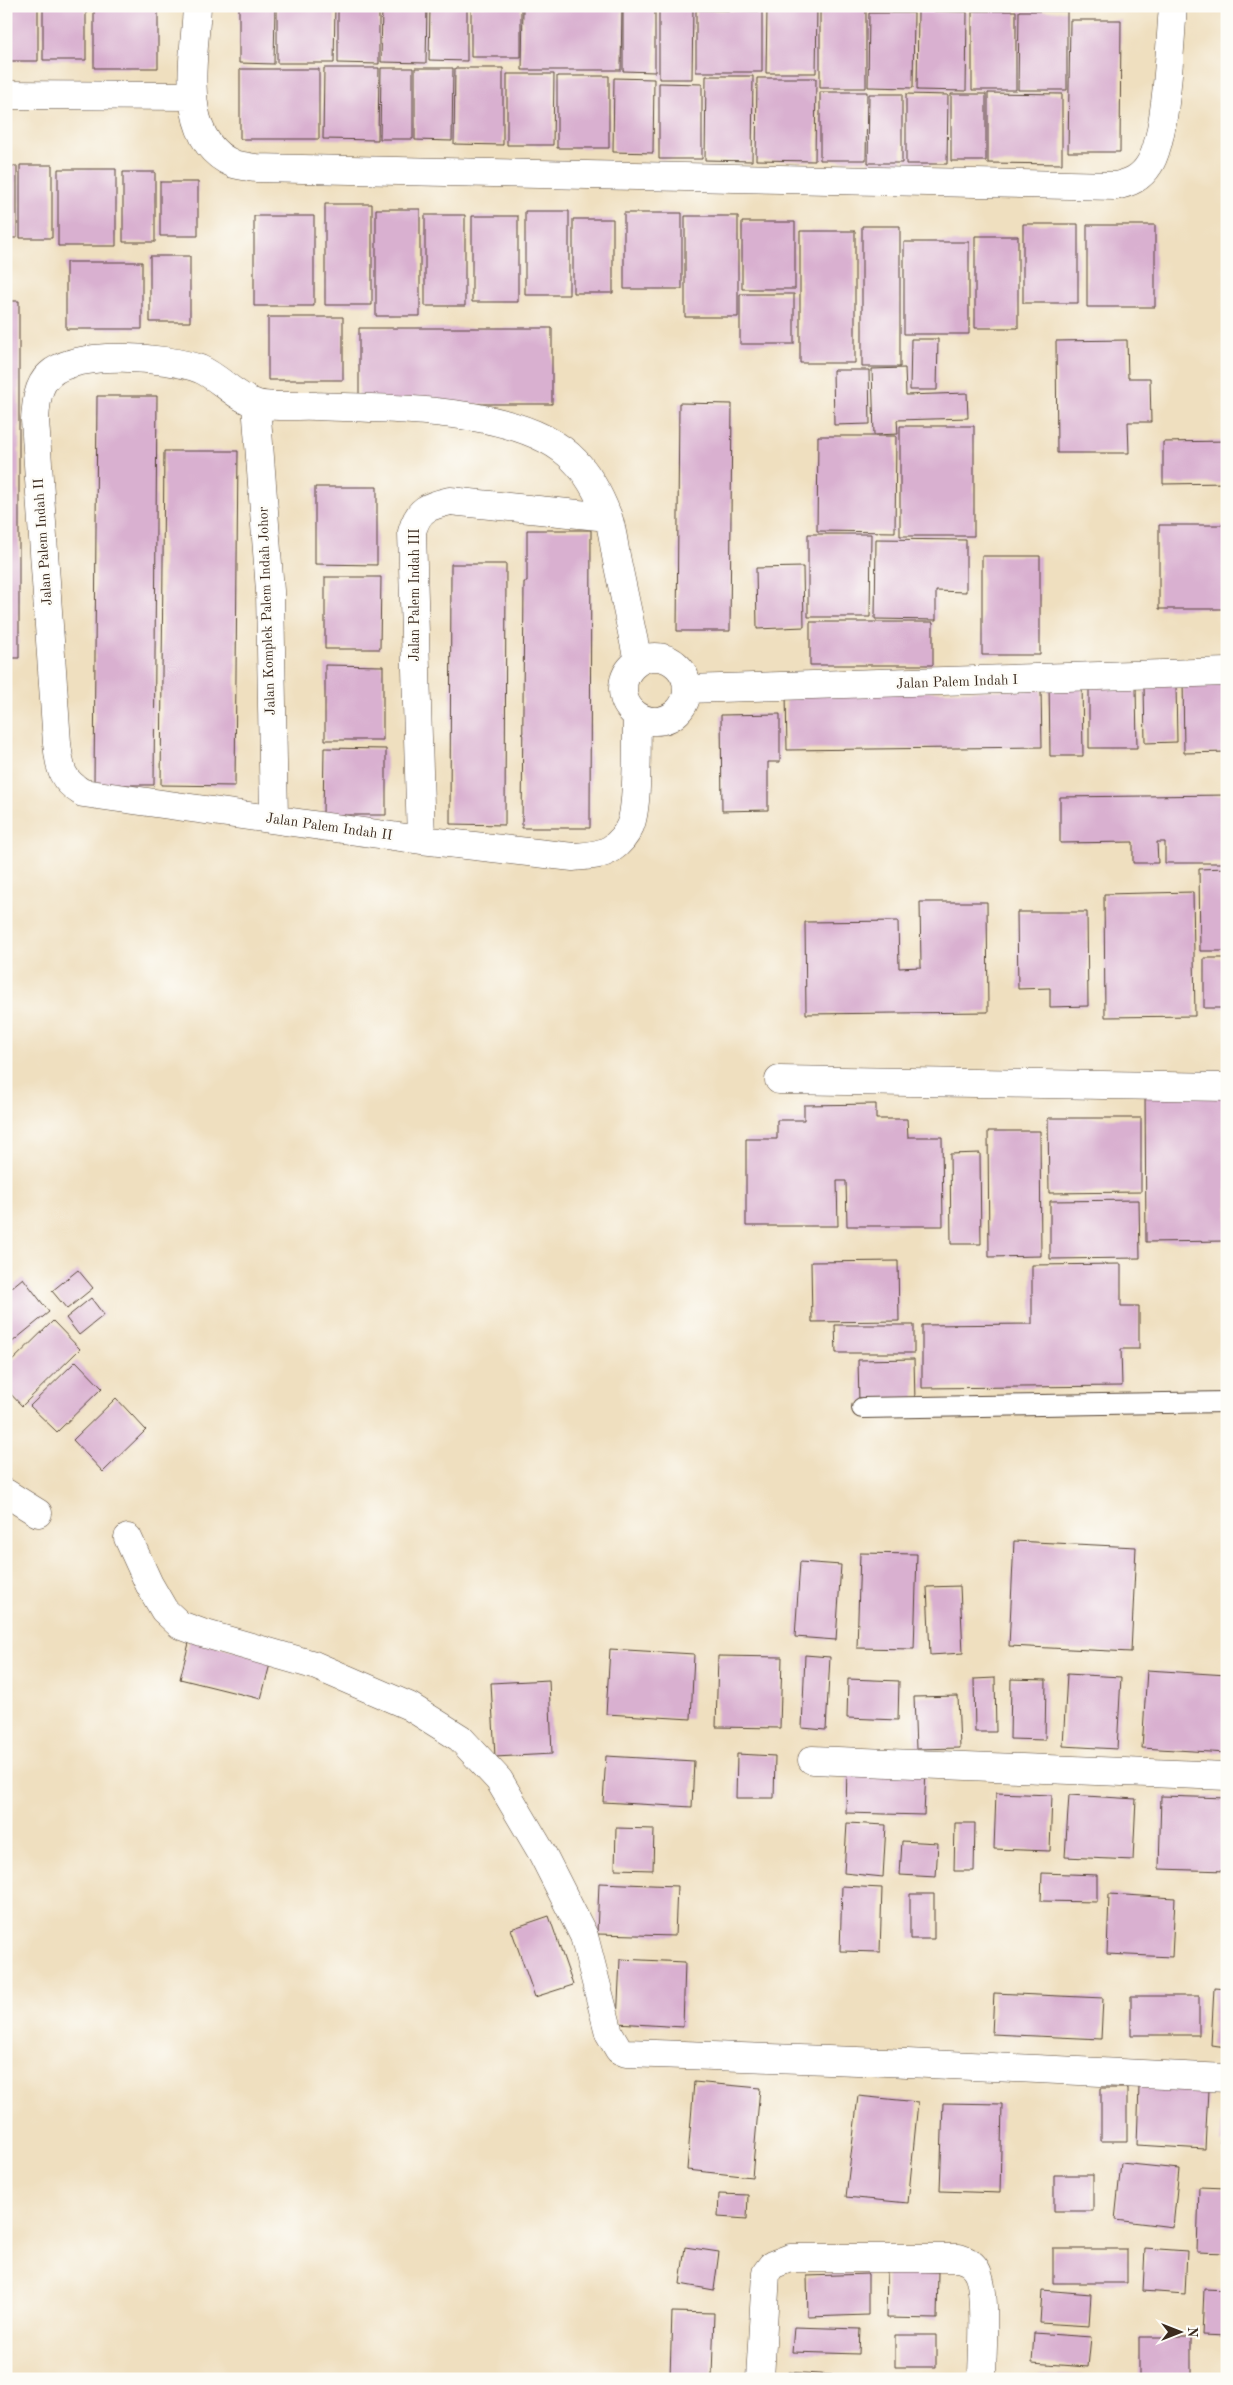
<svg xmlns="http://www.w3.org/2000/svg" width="1233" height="2385" font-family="'Old Standard TT',serif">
<rect width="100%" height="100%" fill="#fdfcf7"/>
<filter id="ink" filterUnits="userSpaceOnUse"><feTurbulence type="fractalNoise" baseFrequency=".02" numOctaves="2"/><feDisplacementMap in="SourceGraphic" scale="10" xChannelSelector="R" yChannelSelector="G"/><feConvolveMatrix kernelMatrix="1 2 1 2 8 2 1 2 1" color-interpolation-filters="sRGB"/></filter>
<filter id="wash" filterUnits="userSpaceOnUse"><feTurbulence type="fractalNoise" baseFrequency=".0096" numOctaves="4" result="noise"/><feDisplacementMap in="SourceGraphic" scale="20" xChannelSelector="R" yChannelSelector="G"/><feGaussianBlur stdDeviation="1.12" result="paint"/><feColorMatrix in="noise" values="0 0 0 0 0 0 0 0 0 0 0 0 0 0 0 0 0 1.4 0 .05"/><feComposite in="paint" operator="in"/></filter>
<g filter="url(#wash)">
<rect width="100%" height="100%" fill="#efdfbf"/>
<g id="blocks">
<path fill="#d9b0d0" d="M 6,6 L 38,6 L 38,61 L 6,61 Z
M 43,6 L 86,6 L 86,60 L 43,60 Z
M 94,6 L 158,6 L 158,68 L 94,68 Z
M 239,6 L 275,6 L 274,64 L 239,63 Z
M 277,6 L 335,6 L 334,63 L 277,63 Z
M 338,6 L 379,6 L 379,64 L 338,63 Z
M 382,6 L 427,6 L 426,63 L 381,62 Z
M 430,6 L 467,6 L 467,61 L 429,60 Z
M 471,6 L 521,6 L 521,57 L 471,57 Z
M 523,6 L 622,6 L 621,70 L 522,70 Z
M 659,7 L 693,7 L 692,79 L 659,79 Z
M 767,7 L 817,8 L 816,73 L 766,73 Z
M 623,8 L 655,8 L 655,72 L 623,71 Z
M 696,10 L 762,11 L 762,72 L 696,72 Z
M 820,10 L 866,10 L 866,88 L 820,88 Z
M 918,11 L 967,12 L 966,91 L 917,90 Z
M 972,11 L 1016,11 L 1016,90 L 972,90 Z
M 1019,11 L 1067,11 L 1067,90 L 1018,90 Z
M 869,13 L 914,13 L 913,88 L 868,87 Z
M 1070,20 L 1121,20 L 1120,152 L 1068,152 Z
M 324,68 L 379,68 L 378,140 L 323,139 Z
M 381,68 L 413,68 L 413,139 L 380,139 Z
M 415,68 L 453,68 L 452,141 L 415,140 Z
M 455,68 L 503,68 L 503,145 L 454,144 Z
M 240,69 L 319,69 L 319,139 L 240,139 Z
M 507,74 L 554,74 L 553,145 L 507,145 Z
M 557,76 L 609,76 L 609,148 L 557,148 Z
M 706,76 L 753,76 L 752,161 L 705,160 Z
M 614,78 L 654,79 L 653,153 L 613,152 Z
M 757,78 L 816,78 L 815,161 L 756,160 Z
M 659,83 L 702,84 L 702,159 L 659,159 Z
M 820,92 L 867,92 L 866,160 L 820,160 Z
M 988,93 L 1062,94 L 1062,164 L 988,163 Z
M 869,94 L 902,94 L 902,163 L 868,163 Z
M 906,94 L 948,95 L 947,164 L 906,164 Z
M 951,94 L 986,94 L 986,161 L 951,161 Z
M 20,165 L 52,165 L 52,238 L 20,238 Z
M 6,166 L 17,166 L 17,238 L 6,238 Z
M 58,169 L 116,169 L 116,246 L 58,246 Z
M 123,172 L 155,172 L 155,242 L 123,242 Z
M 160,182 L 198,182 L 198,236 L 160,236 Z
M 325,204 L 372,204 L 372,305 L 325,305 Z
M 376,209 L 420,209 L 420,316 L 376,316 Z
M 525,211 L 569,211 L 569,295 L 525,295 Z
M 624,213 L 682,213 L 682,289 L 624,289 Z
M 425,215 L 465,215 L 465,306 L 425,306 Z
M 254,216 L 314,216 L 314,306 L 254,306 Z
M 472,216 L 518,216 L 518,302 L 472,302 Z
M 685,216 L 738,216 L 738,317 L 685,317 Z
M 573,219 L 613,219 L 613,293 L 573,293 Z
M 742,222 L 795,222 L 795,289 L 742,289 Z
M 1023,224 L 1078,224 L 1078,303 L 1023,303 Z
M 1087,225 L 1155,225 L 1155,307 L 1087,307 Z
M 862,226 L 900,226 L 900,367 L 862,367 Z
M 800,231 L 855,231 L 855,363 L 800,363 Z
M 975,236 L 1018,236 L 1018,328 L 975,328 Z
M 904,242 L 969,242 L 969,334 L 904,334 Z
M 150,256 L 190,256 L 190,322 L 150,322 Z
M 66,262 L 142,262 L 142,329 L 66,329 Z
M 740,294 L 794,294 L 794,344 L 740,344 Z
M 6,301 L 19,301 L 19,658 L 6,658 Z
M 268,317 L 343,317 L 343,380 L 268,380 Z
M 359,328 L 552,328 L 552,404 L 359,404 Z
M 911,339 L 938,339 L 937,390 L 910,390 Z
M 1127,340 L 1128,378 L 1150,378 L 1151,422 L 1128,422 L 1129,453 L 1057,453 L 1056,341 Z
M 905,368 L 906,395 L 967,393 L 968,418 L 897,420 L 898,434 L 874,435 L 872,369 Z
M 833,370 L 869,370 L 870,424 L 834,425 Z
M 97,396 L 157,396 L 154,785 L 94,785 Z
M 679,403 L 732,404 L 730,631 L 677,631 Z
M 900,426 L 974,426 L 974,536 L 900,536 Z
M 818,436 L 896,436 L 895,532 L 817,531 Z
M 1227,441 L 1227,483 L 1163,484 L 1163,442 Z
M 164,451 L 238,451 L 235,786 L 161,785 Z
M 315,487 L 377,487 L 377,565 L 315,564 Z
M 1159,525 L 1227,525 L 1227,609 L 1159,609 Z
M 527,530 L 591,530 L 590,828 L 522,828 L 524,582 L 527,582 Z
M 808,534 L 871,534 L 870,617 L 808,617 Z
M 876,539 L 966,540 L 966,592 L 936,591 L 936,620 L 875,619 Z
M 982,556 L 1040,556 L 1040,655 L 982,655 Z
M 451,564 L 506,564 L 505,825 L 450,824 Z
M 803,567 L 804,627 L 757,629 L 756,568 Z
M 325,577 L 381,577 L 380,649 L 325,649 Z
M 810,622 L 933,622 L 933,665 L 810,665 Z
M 325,665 L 383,666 L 383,740 L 325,740 Z
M 1183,679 L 1227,679 L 1227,752 L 1184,753 Z
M 1049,681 L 1082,681 L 1083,756 L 1050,756 Z
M 1176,684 L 1177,742 L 1145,743 L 1144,685 Z
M 1136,686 L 1137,748 L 1089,748 L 1089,687 Z
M 1041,690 L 1042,747 L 787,750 L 786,693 Z
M 780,714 L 780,762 L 768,762 L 768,810 L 722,811 L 721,715 Z
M 324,748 L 386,749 L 386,815 L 323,815 Z
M 1227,795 L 1227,863 L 1165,863 L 1165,842 L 1157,842 L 1158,863 L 1133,863 L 1133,842 L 1060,843 L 1060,797 Z
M 1227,868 L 1227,951 L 1200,951 L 1199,869 Z
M 1193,892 L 1195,1016 L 1105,1017 L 1104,894 Z
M 920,902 L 987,902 L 988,1012 L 806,1014 L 805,922 L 898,921 L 899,968 L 921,967 Z
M 1017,912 L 1087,912 L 1088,1006 L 1050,1007 L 1050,988 L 1018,989 Z
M 1204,958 L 1227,958 L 1227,1008 L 1204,1008 Z
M 1227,1092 L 1227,1241 L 1146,1242 L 1145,1093 Z
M 876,1104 L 876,1119 L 907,1119 L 908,1137 L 942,1137 L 943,1226 L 847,1226 L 846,1181 L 837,1181 L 838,1226 L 746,1226 L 746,1139 L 777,1139 L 777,1120 L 804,1120 L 804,1105 Z
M 1048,1118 L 1141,1118 L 1141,1192 L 1049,1193 Z
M 988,1131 L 1040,1131 L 1041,1256 L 989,1257 Z
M 980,1153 L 981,1244 L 951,1244 L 950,1154 Z
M 1139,1200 L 1140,1258 L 1050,1259 L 1050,1201 Z
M 898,1261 L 899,1321 L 812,1322 L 811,1262 Z
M 1121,1264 L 1121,1306 L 1139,1306 L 1139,1349 L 1121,1349 L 1122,1386 L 922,1388 L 922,1325 L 1032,1324 L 1032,1265 Z
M 78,1270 L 93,1288 L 67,1309 L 52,1291 Z
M 23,1278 L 49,1312 L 6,1347 L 6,1292 Z
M 91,1298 L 104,1315 L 79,1335 L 66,1318 Z
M 53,1321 L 80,1349 L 22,1406 L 6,1389 L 6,1367 Z
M 835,1325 L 914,1325 L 914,1353 L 836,1353 Z
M 914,1359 L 915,1402 L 859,1402 L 858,1360 Z
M 76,1361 L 102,1388 L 57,1432 L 30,1406 Z
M 116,1398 L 146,1430 L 103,1472 L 73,1440 Z
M 1014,1541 L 1136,1547 L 1131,1652 L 1009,1646 Z
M 860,1553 L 917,1554 L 914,1649 L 857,1648 Z
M 800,1562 L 841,1565 L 836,1640 L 795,1637 Z
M 960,1586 L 963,1653 L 930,1655 L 927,1587 Z
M 190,1639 L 271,1660 L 261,1699 L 180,1679 Z
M 610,1649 L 694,1654 L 691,1719 L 606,1714 Z
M 805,1655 L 830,1657 L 826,1730 L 802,1728 Z
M 718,1656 L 782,1657 L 780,1728 L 716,1727 Z
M 1147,1670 L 1227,1675 L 1227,1753 L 1142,1748 Z
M 1067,1674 L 1121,1677 L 1117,1749 L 1063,1746 Z
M 995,1678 L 996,1732 L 975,1732 L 974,1679 Z
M 848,1679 L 899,1681 L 898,1720 L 847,1718 Z
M 1011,1679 L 1046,1680 L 1045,1740 L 1010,1739 Z
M 549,1680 L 552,1754 L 495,1757 L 491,1683 Z
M 958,1696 L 960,1748 L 916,1749 L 914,1697 Z
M 737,1754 L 775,1756 L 774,1798 L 736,1798 Z
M 606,1756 L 694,1761 L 692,1807 L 603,1802 Z
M 847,1766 L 926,1768 L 924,1815 L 846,1813 Z
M 996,1793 L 1052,1795 L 1050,1851 L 994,1849 Z
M 1069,1795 L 1136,1799 L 1133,1860 L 1065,1857 Z
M 1161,1796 L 1227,1798 L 1227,1871 L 1159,1869 Z
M 847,1823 L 886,1825 L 883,1877 L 844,1873 Z
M 955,1823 L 975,1823 L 974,1871 L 954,1871 Z
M 616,1828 L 654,1829 L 653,1870 L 615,1869 Z
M 902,1841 L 938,1843 L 936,1877 L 900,1875 Z
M 1042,1873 L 1097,1875 L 1097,1902 L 1041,1901 Z
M 599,1883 L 677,1886 L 675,1936 L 597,1934 Z
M 842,1886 L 882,1888 L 880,1952 L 840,1951 Z
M 910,1894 L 934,1894 L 934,1939 L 910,1939 Z
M 1109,1894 L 1175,1898 L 1172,1957 L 1107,1954 Z
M 549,1916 L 573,1985 L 535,1997 L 511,1929 Z
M 620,1959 L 685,1962 L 683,2027 L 617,2023 Z
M 1214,1988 L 1227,1989 L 1227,2047 L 1211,2045 Z
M 994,1993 L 1103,1998 L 1101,2039 L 992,2034 Z
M 1131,1996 L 1199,1996 L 1199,2035 L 1131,2035 Z
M 694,2082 L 760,2088 L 752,2177 L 687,2170 Z
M 1139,2086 L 1208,2090 L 1205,2149 L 1137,2145 Z
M 1225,2087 L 1227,2087 L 1227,2143 L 1220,2143 Z
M 1101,2088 L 1127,2088 L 1127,2141 L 1101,2141 Z
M 858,2096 L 918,2102 L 908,2203 L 846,2197 Z
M 943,2103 L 1002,2104 L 1000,2193 L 940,2191 Z
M 1121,2163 L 1179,2169 L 1173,2227 L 1115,2220 Z
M 1054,2175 L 1093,2175 L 1093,2211 L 1054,2211 Z
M 1199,2187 L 1227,2188 L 1227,2253 L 1197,2252 Z
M 719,2194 L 748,2195 L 747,2219 L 718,2217 Z
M 685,2247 L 719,2252 L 714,2290 L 680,2284 Z
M 1145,2248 L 1187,2251 L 1185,2294 L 1143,2291 Z
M 1053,2249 L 1127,2249 L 1127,2283 L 1053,2283 Z
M 887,2270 L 938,2272 L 937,2319 L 886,2318 Z
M 868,2274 L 868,2315 L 808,2317 L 807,2276 Z
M 1204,2289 L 1227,2290 L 1227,2336 L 1202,2335 Z
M 1042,2290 L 1091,2294 L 1089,2326 L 1040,2323 Z
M 672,2312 L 714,2313 L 712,2377 L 670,2376 Z
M 794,2327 L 860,2329 L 859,2354 L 792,2352 Z
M 1034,2333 L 1091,2337 L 1088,2367 L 1032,2363 Z
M 895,2335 L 936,2335 L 936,2367 L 895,2367 Z
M 1139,2337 L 1191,2337 L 1191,2378 L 1139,2378 Z
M 788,2372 L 863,2377 L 863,2379 L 788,2379 Z
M 1038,2374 L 1094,2377 L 1094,2379 L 1038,2379 Z"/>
</g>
</g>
<g filter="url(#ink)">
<use href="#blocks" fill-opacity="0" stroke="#564536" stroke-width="1"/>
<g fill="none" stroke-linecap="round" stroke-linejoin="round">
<defs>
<path id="lane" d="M 862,1408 L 1227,1402"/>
<path id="street" d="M 197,6 C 195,56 176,140 234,164 C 240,166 249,167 256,168 L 1115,186 C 1130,183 1141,178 1149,165 C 1167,139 1170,41 1173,6
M 6,95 L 193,96
M 256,404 L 270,591 L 274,819
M623 689a32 32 0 1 1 64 0a32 32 0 1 1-64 0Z
M 687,689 L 1227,672
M 637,717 C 636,742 639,805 630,826 C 626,835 620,843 611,849 C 600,856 586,856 573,857 L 421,840 L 83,793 C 60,779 60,768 57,743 L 35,420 C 36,405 37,386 49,375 C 76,349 167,357 200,369 C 219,377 235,397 255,403 C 268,408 302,405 316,406 C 387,409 525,406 575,461 C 589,475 601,499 608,517 C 613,531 614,547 617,561 C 624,595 631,628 638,661
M 421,840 L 412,532 C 418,509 428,506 450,501 L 608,517
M 779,1080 L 1227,1087
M 6,1493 L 38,1513
M 128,1538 L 149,1584 L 164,1610 L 180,1625 L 202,1633 L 314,1665 L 409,1706 L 460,1738 L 499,1780 L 542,1853 L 584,1936 L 609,2033 L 619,2050 L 626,2053 L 886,2062 L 1227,2078
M 812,1760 L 1227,1776
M 760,2379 L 766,2273 L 772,2265 L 790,2258 L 959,2258 C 965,2260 971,2262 975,2268 C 988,2284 982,2356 982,2379"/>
</defs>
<use href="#lane" stroke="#564536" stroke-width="22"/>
<use href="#street" stroke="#564536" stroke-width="29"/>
<use href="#lane" stroke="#fff" stroke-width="20"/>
<use href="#street" stroke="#fff" stroke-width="28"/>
</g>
</g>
<g text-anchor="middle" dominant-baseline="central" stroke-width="5" stroke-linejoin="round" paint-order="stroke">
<g font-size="14" fill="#3b2a1e" stroke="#fdfcf7">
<text transform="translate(43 542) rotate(-94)">Jalan Palem Indah II</text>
<text transform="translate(415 595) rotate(-90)">Jalan Palem Indah III</text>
<text transform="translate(267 611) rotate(-92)">Jalan Komplek Palem Indah Johor</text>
<text transform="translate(957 682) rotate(-2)">Jalan Palem Indah I</text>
<text transform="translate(329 827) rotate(8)">Jalan Palem Indah II</text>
</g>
</g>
<rect width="1233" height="2385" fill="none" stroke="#fdfcf7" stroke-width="25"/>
<g transform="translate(1180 2332) rotate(90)" stroke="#fdfcf7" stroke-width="4" paint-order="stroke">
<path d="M0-4L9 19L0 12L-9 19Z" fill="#3b2a1e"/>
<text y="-8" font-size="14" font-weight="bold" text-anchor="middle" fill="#3b2a1e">N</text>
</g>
</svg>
